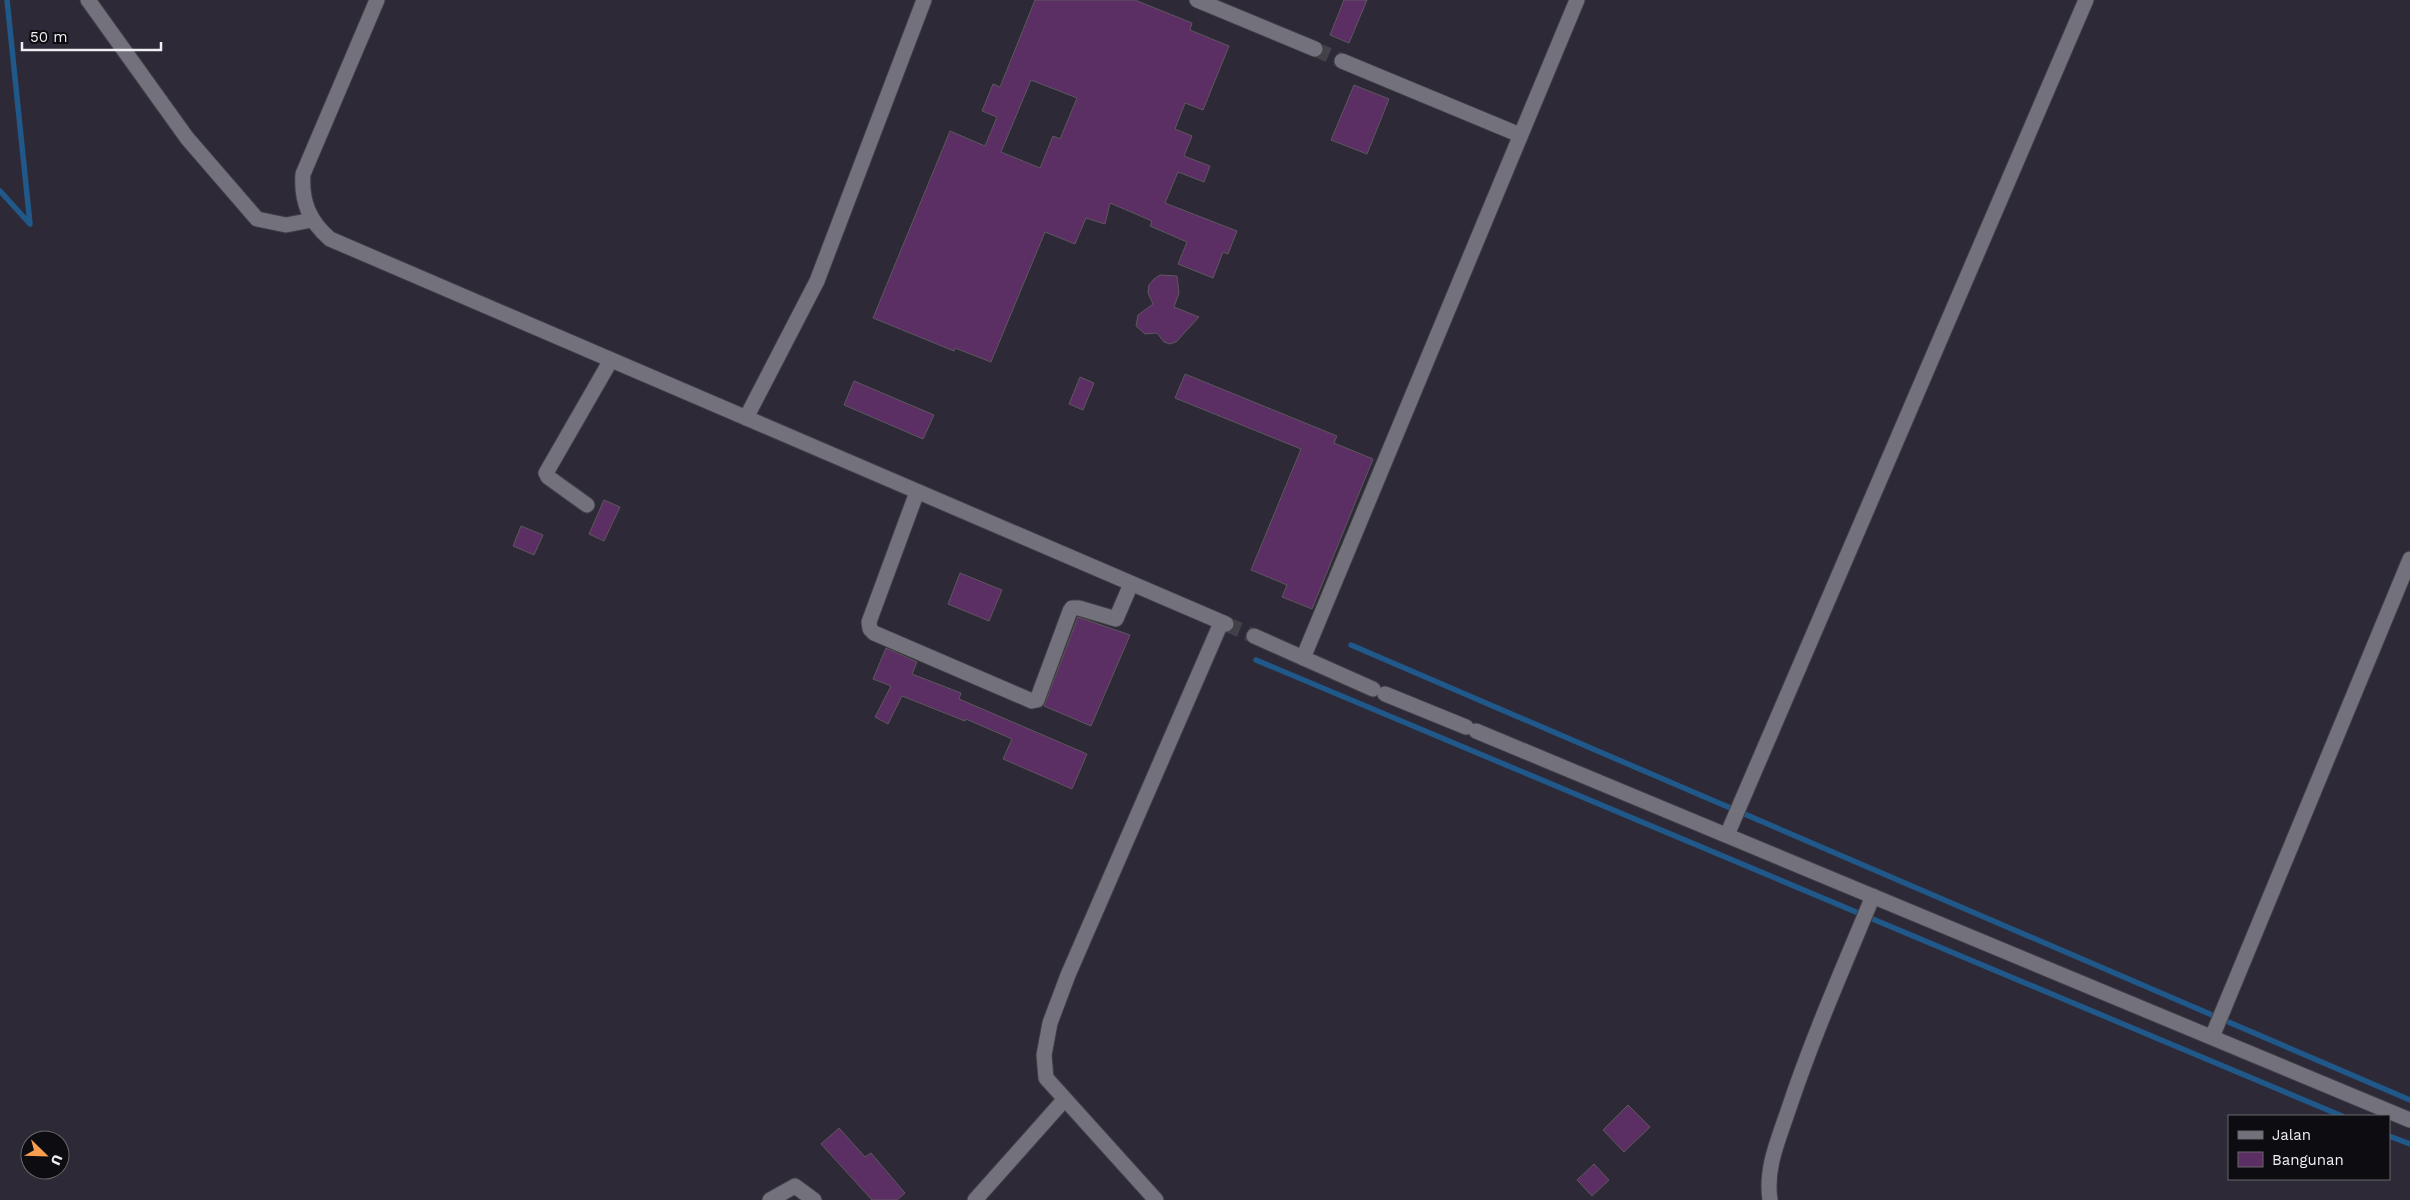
<svg xmlns="http://www.w3.org/2000/svg" width="2410" height="1200" font-family="'Work Sans',sans-serif">
<rect width="100%" height="100%" fill="#24222a"/>
<path fill="#2d2937" fill-rule="evenodd" d="M 0,0 L 2410,0 L 2410,1200 L 0,1200 ZM 2229,1116 L 2389,1116 L 2389,1179 L 2229,1179 ZM 30,1140 L 60,1140 L 60,1170 L 30,1170 Z"/>
<g fill="none" stroke-linecap="round" stroke-linejoin="round">
<path stroke="#20588a" stroke-width="5.5" d="M 0,191 L 30,224 L 7,0
M 1351,645 L 2410,1100
M 1256,660 L 2342,1116
M 2389,1136 L 2410,1144"/>
</g>
<path fill="#5c2f64" stroke="#5d575e" fill-rule="evenodd" d="M 1035,0 L 1135,0 L 1192,23 L 1190,30 L 1229,46 L 1203,110 L 1185,103 L 1175,129 L 1192,136 L 1184,156 L 1210,166 L 1204,182 L 1178,172 L 1165,203 L 1237,231 L 1228,254 L 1223,252 L 1213,278 L 1178,264 L 1187,242 L 1150,226 L 1152,221 L 1110,203 L 1105,224 L 1086,218 L 1075,244 L 1045,232 L 991,362 L 955,348 L 954,351 L 873,318 L 950,131 L 985,146 L 997,117 L 982,111 L 993,84 L 1000,87 ZM 1031,80 L 1077,98 L 1060,139 L 1053,136 L 1040,168 L 1001,152 Z
M 1344,0 L 1367,0 L 1349,43 L 1330,35 Z
M 1354,85 L 1389,99 L 1367,154 L 1331,140 Z
M 1160,275 L 1177,276 L 1179,293 L 1174,307 L 1199,317 L 1176,342 L 1170,344 L 1164,342 L 1157,333 L 1145,334 L 1136,326 L 1138,315 L 1153,304 L 1148,293 L 1149,285 L 1154,279 Z
M 1185,374 L 1337,436 L 1334,443 L 1373,459 L 1312,609 L 1282,597 L 1287,585 L 1251,570 L 1301,449 L 1175,398 Z
M 1080,377 L 1094,383 L 1083,410 L 1069,404 Z
M 854,381 L 934,415 L 923,439 L 844,405 Z
M 604,500 L 620,507 L 604,541 L 589,534 Z
M 521,526 L 543,535 L 534,555 L 513,546 Z
M 960,573 L 1002,590 L 989,621 L 948,604 Z
M 1078,617 L 1130,635 L 1091,726 L 1044,706 Z
M 886,648 L 917,662 L 912,674 L 961,693 L 959,699 L 1087,754 L 1072,789 L 1003,759 L 1012,739 L 966,719 L 965,721 L 902,696 L 888,724 L 875,717 L 891,686 L 873,679 Z
M 1628,1105 L 1650,1127 L 1624,1152 L 1603,1130 Z
M 839,1128 L 865,1157 L 871,1153 L 905,1193 L 897,1200 L 872,1200 L 821,1144 Z
M 1594,1164 L 1609,1180 L 1592,1196 L 1577,1180 Z"/>
<g fill="none" stroke-linecap="round" stroke-linejoin="round">
<path stroke="#434148" stroke-width="15" stroke-dasharray="15 8" stroke-linecap="butt" d="M 1315,49 L 1342,61
M 1226,624 L 1254,636"/>
<defs>
<path id="minor" d="M 88,0 L 187,138 L 257,219 L 286,225 L 312,220
M 377,0 L 303,174 C 301,201 309,221 330,239 L 1226,624
M 1197,0 L 1315,49
M 1342,61 L 1520,135
M 746,418 L 817,281 L 924,0
M 917,492 L 869,622 L 870,629 L 874,633 L 1032,701 L 1037,700 L 1070,611 L 1072,608 L 1079,608 L 1116,619 L 1131,584
M 587,505 L 548,477 L 546,473 L 611,360
M 1254,636 L 1373,689
M 1303,658 L 1577,0
M 1385,694 L 1466,727
M 1476,731 L 2410,1120
M 1727,835 L 2086,0
M 2212,1037 L 2410,559
M 770,1200 L 795,1186 L 814,1200
M 975,1200 L 1064,1100
M 1156,1200 L 1046,1078 L 1044,1055 L 1050,1023 L 1068,975 L 1221,623
M 1770,1200 C 1765,1168 1779,1138 1789,1108 C 1813,1036 1844,966 1873,896"/>
</defs>
<use href="#minor" stroke="#403e44" stroke-width="17"/>
<use href="#minor" stroke="#73717b" stroke-width="15"/>
</g>
<rect x="2228" y="1115" width="162" height="65" fill="#0d0c10" stroke="#68676b"/>
<rect x="2238" y="1131" width="25" height="8" fill="#73717b" stroke="#68676b"/>
<text x="2272" y="1140" font-size="15" fill="#f0eff4">Jalan</text>
<rect x="2238" y="1152" width="25" height="15" fill="#5c2f64" stroke="#68676b"/>
<text x="2272" y="1165" font-size="15" fill="#f0eff4">Bangunan</text>
<g transform="translate(45 1155) rotate(113)"><circle r="24" fill="#0d0c10" stroke="#68676b"/>
<path d="M0-4L9 19L0 12L-9 19Z" fill="#fb9e50"/>
<text y="-8" font-size="14" font-weight="bold" text-anchor="middle" fill="#f0eff4">U</text>
</g>
<path d="M22 42v8h139v-8" fill="none" stroke="#f0eff4" stroke-width="2.5"/>
<text x="30" y="42" font-size="15" fill="#f0eff4" stroke="#0d0c10" stroke-width="4" paint-order="stroke">50 m</text>
</svg>
